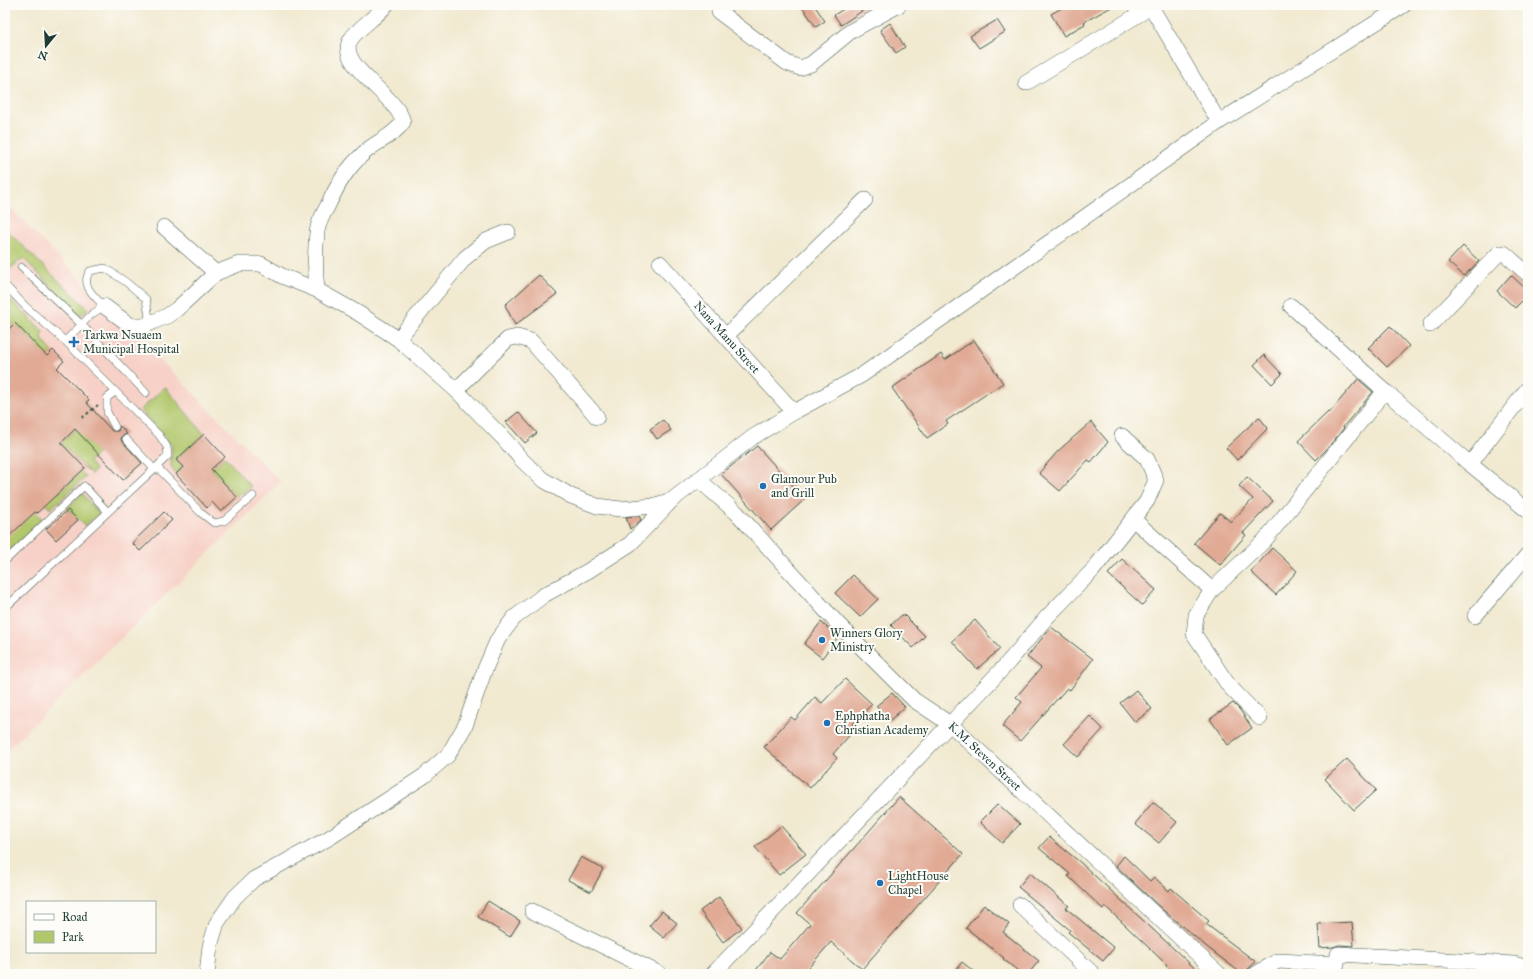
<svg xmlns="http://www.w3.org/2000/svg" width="1533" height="979" font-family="'IM FELL Great Primer',serif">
<rect width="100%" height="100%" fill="#fdfcf7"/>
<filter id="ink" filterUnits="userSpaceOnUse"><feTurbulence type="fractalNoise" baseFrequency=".025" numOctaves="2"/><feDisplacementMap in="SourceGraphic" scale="8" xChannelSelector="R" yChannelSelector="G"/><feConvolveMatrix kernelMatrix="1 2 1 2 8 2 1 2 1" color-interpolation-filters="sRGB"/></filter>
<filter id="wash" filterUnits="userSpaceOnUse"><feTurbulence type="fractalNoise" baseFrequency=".012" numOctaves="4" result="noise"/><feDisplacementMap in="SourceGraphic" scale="16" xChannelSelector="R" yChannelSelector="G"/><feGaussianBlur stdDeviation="0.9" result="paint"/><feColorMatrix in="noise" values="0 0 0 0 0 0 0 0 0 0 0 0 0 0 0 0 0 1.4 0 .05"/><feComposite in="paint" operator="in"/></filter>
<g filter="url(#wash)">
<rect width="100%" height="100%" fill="#f1e9d0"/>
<path fill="#f7d1c7" d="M 5,203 L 281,482 L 5,752 Z"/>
<path fill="#b1c76b" stroke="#688250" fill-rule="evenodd" d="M 5,229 L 88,309 L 80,316 L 23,258 L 7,271 L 5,269 L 5,246 L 8,244 L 5,240 Z
M 8,297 L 43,331 L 42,339 L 52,351 L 47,356 L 15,323 L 5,333 L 5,300 Z
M 165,387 L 204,434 L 176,459 L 183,467 L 176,474 L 171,466 L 172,446 L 140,410 Z
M 35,423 L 86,477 L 50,509 L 5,463 ZM 16,449 L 57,455 L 77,476 L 58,494 Z
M 79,426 L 98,453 L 89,462 L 96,470 L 91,474 L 61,443 Z
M 225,457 L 251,487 L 237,497 L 211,469 Z
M 82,493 L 99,514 L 85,526 L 67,508 Z
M 27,503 L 42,519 L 5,556 L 5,540 Z"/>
<g id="blocks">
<path fill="#e1aa95" d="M 801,5 L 814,5 L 825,21 L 816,27 Z
M 850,5 L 871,5 L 841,25 L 834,15 Z
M 1067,5 L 1115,5 L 1084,22 L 1085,24 L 1064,36 L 1051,14 Z
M 997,20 L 1005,32 L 979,48 L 970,36 Z
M 890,23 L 905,47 L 896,53 L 880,30 Z
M 1463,246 L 1479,261 L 1464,276 L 1448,262 Z
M 539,275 L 557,294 L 515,325 L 505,305 Z
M 1511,275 L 1528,291 L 1528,295 L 1515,308 L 1497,291 Z
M 15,323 L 47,356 L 53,350 L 64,361 L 57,368 L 89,400 L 86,402 L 112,431 L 118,431 L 120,426 L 127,434 L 122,436 L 121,440 L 142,463 L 123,480 L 75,429 L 61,443 L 85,468 L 37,513 L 35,512 L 5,540 L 5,333 Z
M 1390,326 L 1409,346 L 1387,367 L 1368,348 Z
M 974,340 L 1003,383 L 946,421 L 948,424 L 927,438 L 892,388 L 941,354 L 945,360 Z
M 1264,355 L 1282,374 L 1272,384 L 1254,365 Z
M 1358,379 L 1373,392 L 1343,427 L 1344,428 L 1326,450 L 1316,460 L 1298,441 L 1328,412 L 1329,413 Z
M 518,412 L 537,433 L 525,443 L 506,422 Z
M 1259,417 L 1268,428 L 1237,460 L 1226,448 Z
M 663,420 L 671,430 L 657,439 L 650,429 Z
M 1091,422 L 1108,442 L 1091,462 L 1088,460 L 1060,491 L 1039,473 L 1058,451 Z
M 204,434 L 225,457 L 211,469 L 237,497 L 221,512 L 212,502 L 207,508 L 176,474 L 183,467 L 176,460 Z
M 757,446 L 805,499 L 771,530 L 721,474 Z
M 1247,477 L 1273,501 L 1243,533 L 1246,535 L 1220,565 L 1194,543 L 1220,513 L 1231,522 L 1253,499 L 1239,486 Z
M 68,510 L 78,520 L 56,540 L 46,529 Z
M 164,512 L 172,520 L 140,551 L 132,543 Z
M 639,516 L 641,520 L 630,529 L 626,517 Z
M 1272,548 L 1297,571 L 1276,595 L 1251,572 Z
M 1122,559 L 1156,590 L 1142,605 L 1108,574 Z
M 853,575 L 878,599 L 860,617 L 835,593 Z
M 903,614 L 925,636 L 913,648 L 891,625 Z
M 975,620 L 1000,649 L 977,669 L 952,641 Z
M 821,622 L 838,637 L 822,658 L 804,644 Z
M 1051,627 L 1093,659 L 1070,690 L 1067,688 L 1020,741 L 1002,726 L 1022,702 L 1016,697 L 1041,668 L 1027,657 Z
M 845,679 L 872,704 L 850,727 L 854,730 L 833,754 L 837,758 L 810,788 L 764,747 L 791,717 L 795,720 L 815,697 L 822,703 Z
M 1136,690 L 1152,709 L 1135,722 L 1120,703 Z
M 892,693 L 905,707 L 889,721 L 876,706 Z
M 1233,703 L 1240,710 L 1252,728 L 1228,745 L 1210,719 Z
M 1090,716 L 1103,729 L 1078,757 L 1064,744 Z
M 1347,759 L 1376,790 L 1354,810 L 1325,779 Z
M 899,797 L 963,854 L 862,969 L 831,942 L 803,974 L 753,974 L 770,952 L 780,959 L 810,924 L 797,913 Z
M 1153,802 L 1177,822 L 1159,843 L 1135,824 Z
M 998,804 L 1020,824 L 1002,843 L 980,822 Z
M 781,826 L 806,854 L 779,875 L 755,847 Z
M 1049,837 L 1081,863 L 1201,974 L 1175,974 L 1166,966 L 1167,965 L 1105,906 L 1103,909 L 1068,876 L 1070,874 L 1039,848 Z
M 1124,856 L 1150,881 L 1154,877 L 1169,891 L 1171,888 L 1209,921 L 1206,924 L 1256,962 L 1248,969 L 1247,974 L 1242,974 L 1207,947 L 1163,910 L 1116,866 Z
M 581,857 L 603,869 L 591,892 L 568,880 Z
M 1030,873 L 1069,906 L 1066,908 L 1114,948 L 1103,961 L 1068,932 L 1070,930 L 1018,887 Z
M 719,897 L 742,928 L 723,942 L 700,911 Z
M 488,901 L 520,921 L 510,937 L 478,917 Z
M 984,905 L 1009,924 L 1003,932 L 1039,961 L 1028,974 L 1022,974 L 1003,959 L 1004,958 L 966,928 Z
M 662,911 L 677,923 L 664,938 L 649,926 Z
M 1352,922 L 1354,946 L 1339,945 L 1333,947 L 1320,948 L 1318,924 Z
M 962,962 L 977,974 L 953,974 Z"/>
</g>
</g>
<g filter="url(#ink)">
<use href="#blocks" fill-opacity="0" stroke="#3e574b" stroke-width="1"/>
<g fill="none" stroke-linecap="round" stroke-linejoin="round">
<defs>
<path id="lane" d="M 21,267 L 81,324 L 146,393
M 5,285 L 26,307 L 65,341 L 159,435 L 167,447 L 168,456 L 5,608
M 65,341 L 92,314 L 104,306 C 94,296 80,285 90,271 L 105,268 L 126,282 L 146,299 L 150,324
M 115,427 L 107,412 L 107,398 L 115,392
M 126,439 L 155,470
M 157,467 L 201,513 L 214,523 L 224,521 L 253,496
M 5,561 L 84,486 L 108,512"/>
<g id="street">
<path d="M 1150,5 L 1219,122"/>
<path d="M 719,12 L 787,63 L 800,68 L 811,64 L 851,31 L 899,5"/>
<path d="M 1026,83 L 1151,7"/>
<path d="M 164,227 L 216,273"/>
<path id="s1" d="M 660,263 L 794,412"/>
<path d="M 317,290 C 315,271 315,251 317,232 C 318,223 323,214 327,207 C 338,184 346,169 365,152 C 377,141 394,136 403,122 C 398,96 334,64 351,39 C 360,26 376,18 386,5"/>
<path d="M 104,306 L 130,325 L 141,327 L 167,316 L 177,309 L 216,273 L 239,264 L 261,264 L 282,276 L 317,290 L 358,313 L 398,339 L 456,390 L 504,439 L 522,460 L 542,479 L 571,496 L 597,506 L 620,509 L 653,506 L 672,500 L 753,437 L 794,412 L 862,375 L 1219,122 L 1404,5"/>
<path d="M 1291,306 L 1385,391"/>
<path d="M 1430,325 L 1499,253 L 1504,253 L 1528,274"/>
<path d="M 726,336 L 865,200"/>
<path d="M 398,339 L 465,258 L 486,241 L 508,232"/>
<path d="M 456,390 L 508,339 L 517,337 L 531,341 L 597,417"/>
<path d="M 1470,464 L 1528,388"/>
<path d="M 699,480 L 737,513 L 837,623 L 914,700 L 950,724 L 1005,666 L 1047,617 L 1093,570 L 1147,501 L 1156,480 L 1147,459 L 1122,436"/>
<path d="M 1133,519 L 1212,590"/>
<path d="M 1475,616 L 1528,554"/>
<path d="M 1260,718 L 1229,686 L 1194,634 L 1196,615 L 1212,590 L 1264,541 L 1385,391 L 1470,464 L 1528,511"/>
<path d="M 1020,905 L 1093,974"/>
<path d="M 532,911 L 660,974"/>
<path d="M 207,974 L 210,946 L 217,923 L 235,897 L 254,879 L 329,838 L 424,776 L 448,755 L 465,726 L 485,669 L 498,639 L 514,618 L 544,595 L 588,571 L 630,544 L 671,501"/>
<path id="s2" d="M 713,974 L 950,724 L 1219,974"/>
<path d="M 1256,974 L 1278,961 L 1337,964 L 1338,954 L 1514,964 L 1528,968"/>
</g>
</defs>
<use href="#lane" stroke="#3e574b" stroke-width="8"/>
<use href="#street" stroke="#3e574b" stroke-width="16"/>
<path stroke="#3e574b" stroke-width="2" stroke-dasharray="3 3" stroke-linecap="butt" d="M 82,418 L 98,405"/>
<use href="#lane" stroke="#fff" stroke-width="7"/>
<use href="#street" stroke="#fff" stroke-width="15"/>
</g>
</g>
<g fill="#1f6fb2" stroke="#fdfcf7" stroke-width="1.5">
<path d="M72 336h4v4h4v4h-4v4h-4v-4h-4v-4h4z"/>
<circle cx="763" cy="486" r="4"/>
<circle cx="822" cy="640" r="4"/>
<circle cx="827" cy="723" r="4"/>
<circle cx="880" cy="883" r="4"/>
</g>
<g text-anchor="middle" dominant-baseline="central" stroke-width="4" stroke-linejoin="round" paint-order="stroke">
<g font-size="12" fill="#1f3d34" stroke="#fdfcf7" text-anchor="start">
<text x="83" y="335">Tarkwa Nsuaem<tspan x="83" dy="14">Municipal Hospital</tspan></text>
<text x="771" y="479">Glamour Pub<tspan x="771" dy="14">and Grill</tspan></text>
<text x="830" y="633">Winners Glory<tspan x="830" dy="14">Ministry</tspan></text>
<text x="835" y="716">Ephphatha<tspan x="835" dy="14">Christian Academy</tspan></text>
<text x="888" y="876">LightHouse<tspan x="888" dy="14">Chapel</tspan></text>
</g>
<g font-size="12" fill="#1f3d34" stroke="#fdfcf7">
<text stroke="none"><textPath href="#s1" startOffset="100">Nana Manu Street</textPath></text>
<text stroke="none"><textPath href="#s2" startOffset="392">K.M. Steven Street</textPath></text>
</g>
</g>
<rect width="1533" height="979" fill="none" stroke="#fdfcf7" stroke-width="20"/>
<rect x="26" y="901" width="130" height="52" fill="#fdfcf7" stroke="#a4b0a9"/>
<rect x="34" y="914" width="20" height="6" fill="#ffffff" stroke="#a4b0a9"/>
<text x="62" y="921" font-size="12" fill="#1f3d34">Road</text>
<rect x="34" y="931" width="20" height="12" fill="#b1c76b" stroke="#a4b0a9"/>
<text x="62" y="941" font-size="12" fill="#1f3d34">Park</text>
<g transform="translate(46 46) rotate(198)" stroke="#fdfcf7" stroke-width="3" paint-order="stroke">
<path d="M0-3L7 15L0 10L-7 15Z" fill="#1f3d34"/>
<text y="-6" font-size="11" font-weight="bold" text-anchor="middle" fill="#1f3d34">N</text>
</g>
</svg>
